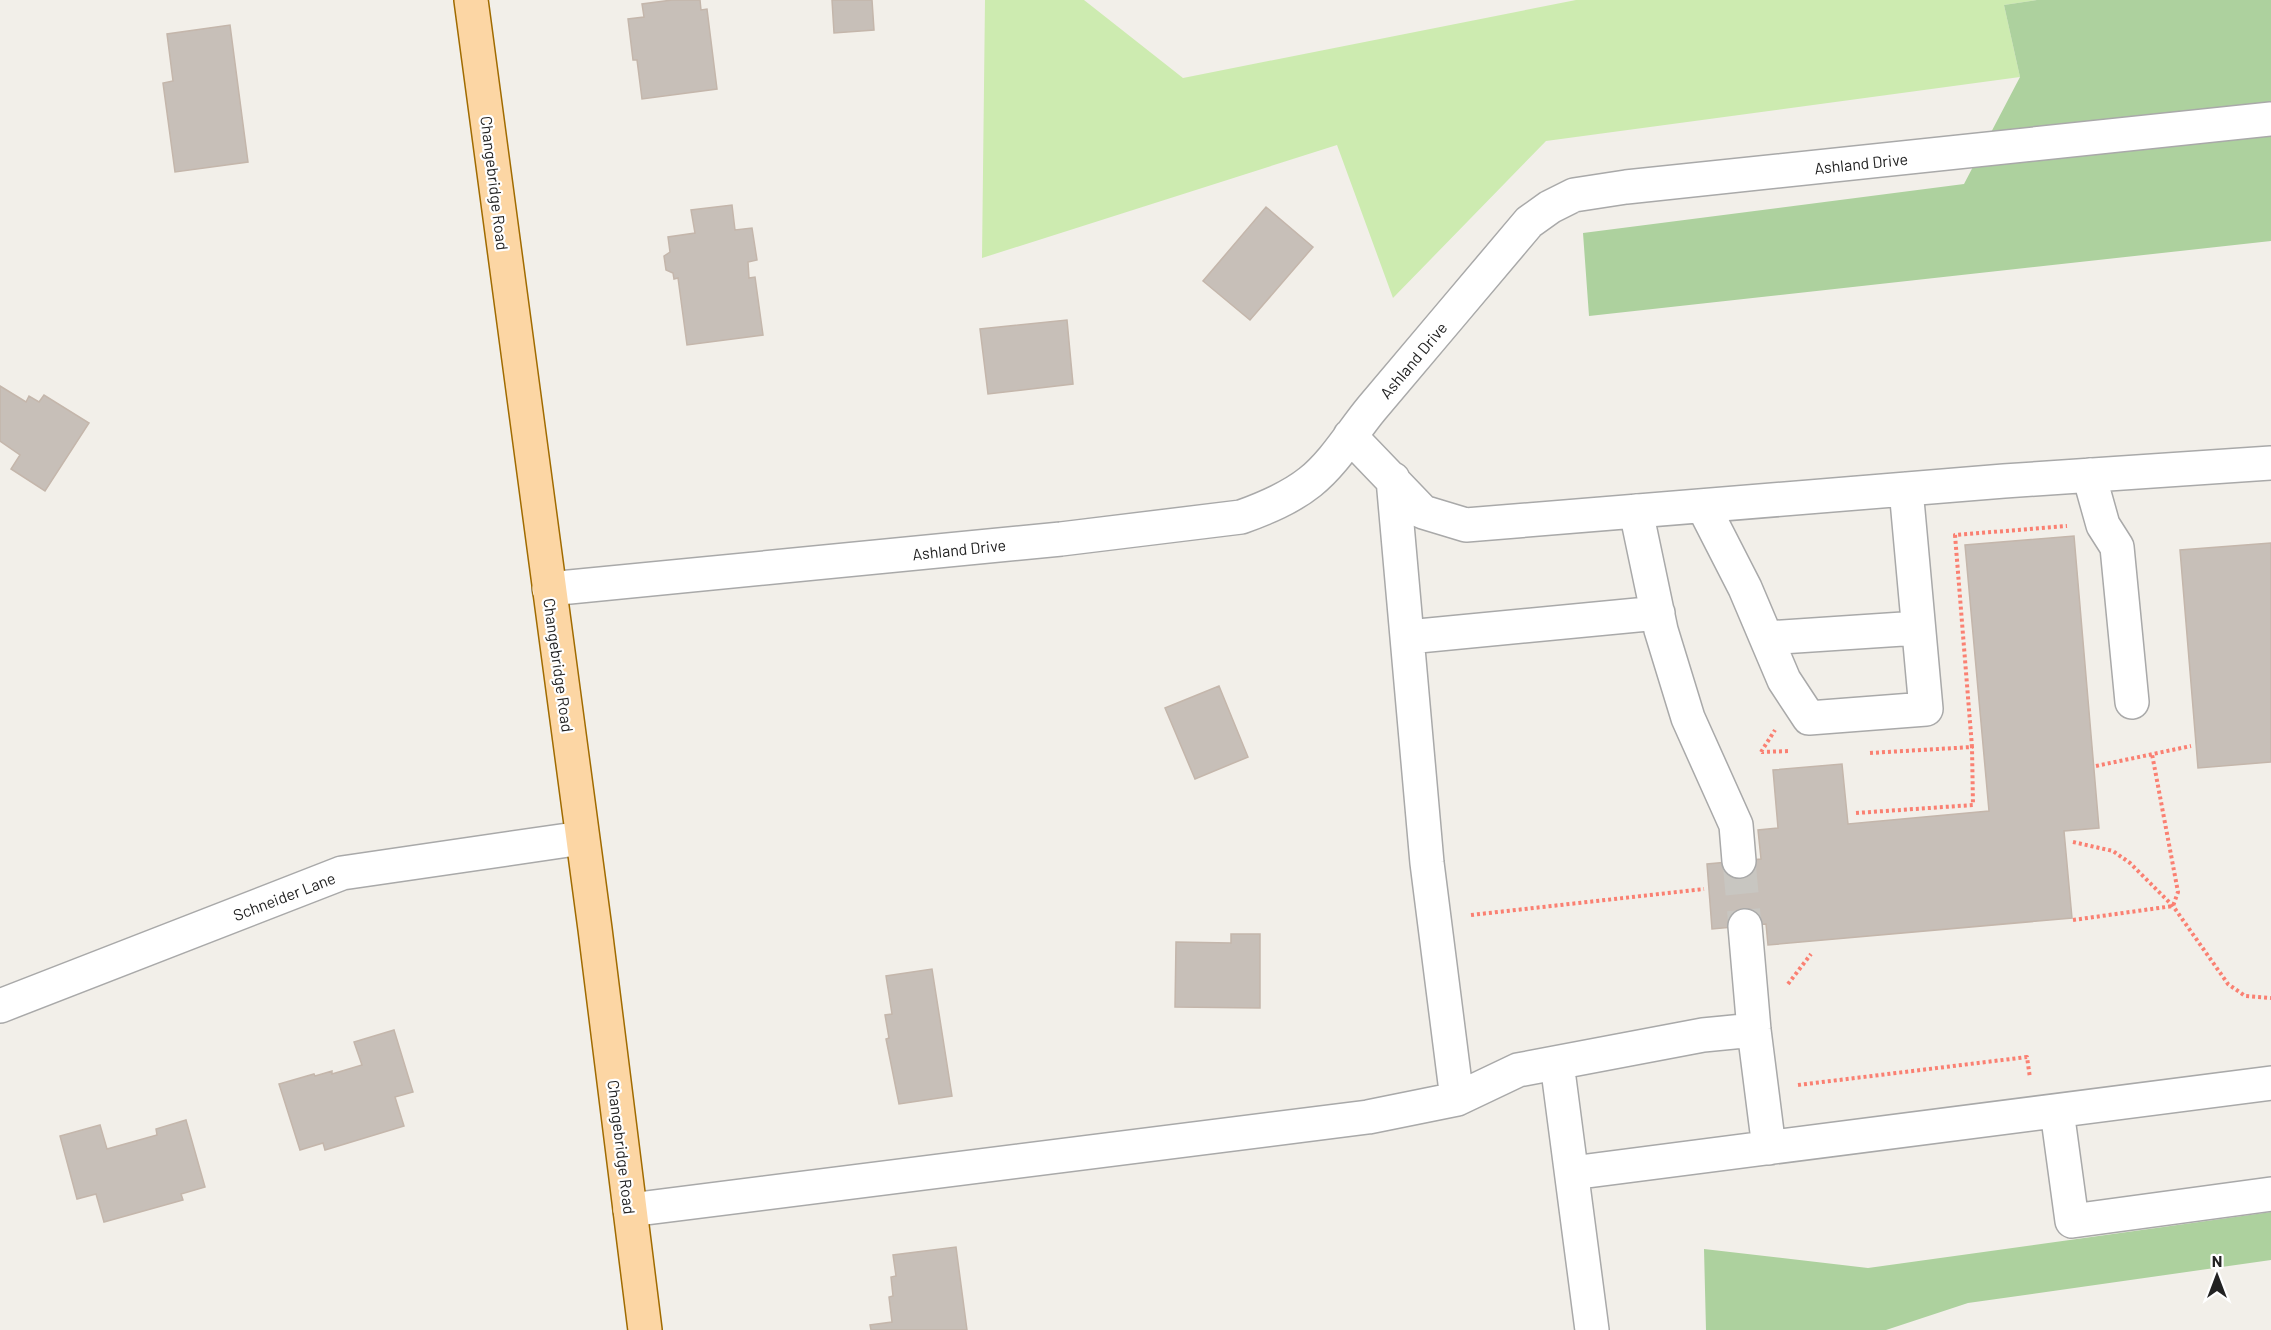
<svg xmlns="http://www.w3.org/2000/svg" width="2271" height="1330" font-family="Barlow,sans-serif">
<rect width="100%" height="100%" fill="#f2efe9"/>
<path fill="#cdebb0" d="M 985,0 L 1084,0 L 1183,78 L 1576,0 L 2037,0 L 2004,5 L 2020,77 L 1546,141 L 1393,298 L 1337,145 L 982,258 Z"/>
<path fill="#add19e" d="M 2037,0 L 2271,0 L 2271,241 L 1589,316 L 1583,233 L 1964,184 L 2020,77 L 2004,5 Z
M 2271,1212 L 2271,1260 L 1968,1303 L 1886,1330 L 1706,1330 L 1704,1249 L 1868,1268 Z"/>
<path fill="#c7bfb8" stroke="#c4b6ab" stroke-width="1.5" d="M 672,0 L 700,0 L 701,10 L 707,9 L 717,89 L 642,99 L 637,60 L 633,60 L 628,19 L 644,17 L 642,4 Z
M 832,0 L 872,0 L 874,30 L 834,33 Z
M 230,25 L 248,162 L 175,172 L 163,83 L 173,81 L 167,34 Z
M 732,205 L 735,230 L 752,228 L 757,260 L 748,262 L 749,278 L 755,277 L 763,335 L 687,345 L 678,278 L 674,279 L 673,273 L 666,270 L 664,256 L 670,252 L 668,237 L 695,233 L 691,210 Z
M 1266,207 L 1313,247 L 1250,320 L 1203,281 Z
M 1067,320 L 1073,384 L 988,394 L 980,329 Z
M 0,386 L 26,402 L 29,396 L 39,402 L 44,395 L 89,423 L 45,491 L 11,469 L 20,455 L 0,441 Z
M 2074,536 L 2099,828 L 2064,831 L 2072,918 L 1768,945 L 1766,924 L 1712,929 L 1707,864 L 1761,859 L 1758,830 L 1778,828 L 1773,770 L 1842,764 L 1848,824 L 1989,811 L 1965,545 Z
M 2271,543 L 2271,762 L 2198,768 L 2180,550 Z
M 1219,686 L 1248,757 L 1195,779 L 1165,708 Z
M 1231,934 L 1260,934 L 1260,1008 L 1175,1007 L 1176,942 L 1231,943 Z
M 932,969 L 952,1096 L 899,1104 L 886,1039 L 889,1038 L 885,1015 L 892,1014 L 886,976 Z
M 394,1030 L 413,1092 L 395,1097 L 404,1126 L 325,1150 L 323,1143 L 300,1150 L 279,1084 L 314,1074 L 315,1076 L 332,1071 L 332,1074 L 362,1065 L 354,1042 Z
M 186,1120 L 205,1187 L 181,1194 L 183,1200 L 104,1222 L 96,1194 L 77,1199 L 60,1136 L 100,1125 L 107,1149 L 157,1135 L 156,1129 Z
M 956,1247 L 967,1330 L 871,1330 L 870,1325 L 892,1322 L 889,1297 L 893,1296 L 891,1277 L 896,1276 L 893,1255 Z"/>
<g fill="none" stroke-linecap="round" stroke-linejoin="round">
<path stroke="#c8c6c1" stroke-width="33" stroke-dasharray="33 16" stroke-linecap="butt" d="M 1739,861 L 1745,926"/>
<defs>
<path id="minor" d="M 1350,436 L 1423,512 L 1466,525 L 2004,481 L 2271,463
M 2089,475 L 2103,525 L 2117,547 L 2132,702
M 1393,479 L 1427,863 L 1457,1099
M 1703,506 L 1745,588 L 1784,680 L 1809,718 L 1926,709 L 1906,489
M 1636,511 L 1661,630 L 1688,718 L 1736,825 L 1739,861
M 549,589 L 1061,539 L 1241,517 C 1266,508 1290,498 1310,482 C 1335,462 1352,432 1372,408 C 1424,346 1477,284 1529,222 L 1550,207 L 1574,195 L 1626,187 L 2271,119
M 1408,637 L 1658,613
M 1767,638 L 1918,628
M 1745,926 L 1754,1030 L 1769,1148
M 0,1006 L 342,873 L 582,838
M 1557,1063 L 1592,1330
M 2057,1111 L 2072,1221 L 2271,1194
M 1572,1173 L 2271,1083
M 630,1210 L 1368,1117 L 1457,1099 L 1518,1070 L 1703,1035 L 1754,1030"/>
<path id="major" d="M 471,0 L 595,929 L 645,1330"/>
</defs>
<use href="#minor" stroke="#a9a9a9" stroke-width="36"/>
<use href="#major" stroke="#a06b00" stroke-width="36"/>
<path stroke="#fa8072" stroke-width="4" stroke-dasharray="3 3" stroke-linecap="butt" d="M 1761,752 L 1791,751
M 1761,752 L 1775,730
M 1870,753 L 1972,747 L 1955,535 L 2067,526
M 2096,766 L 2191,746
M 1856,813 L 1973,805 L 1972,747
M 2073,842 L 2113,851 L 2130,863 L 2173,906 L 2228,984 L 2245,996 L 2271,998
M 1471,915 L 1704,889
M 2073,920 L 2173,906 L 2178,892 L 2152,754
M 1788,984 L 1811,954
M 1798,1085 L 2027,1057 L 2030,1078"/>
<use href="#minor" stroke="#fff" stroke-width="33"/>
<use href="#major" stroke="#fcd6a4" stroke-width="33"/>
</g>
<g text-anchor="middle" dominant-baseline="central" stroke-width="4.5" stroke-linejoin="round" paint-order="stroke">
<g font-size="16" fill="#222" stroke="#fff">
<text transform="translate(1861 163) rotate(-6)">Ashland Drive</text>
<text transform="translate(495 183) rotate(83)">Changebridge Road</text>
<text transform="translate(1413 360) rotate(-50)">Ashland Drive</text>
<text transform="translate(959 549) rotate(-6)">Ashland Drive</text>
<text transform="translate(559 665) rotate(82)">Changebridge Road</text>
<text transform="translate(284 896) rotate(-21)">Schneider Lane</text>
<text transform="translate(622 1147) rotate(83)">Changebridge Road</text>
</g>
</g>
<g transform="translate(2217 1276)" stroke="#ffffff" stroke-width="4.5" paint-order="stroke">
<path d="M0-4.5L10 22L0 15L-10 22Z" fill="#222222"/>
<text y="-9" font-size="16" font-weight="bold" text-anchor="middle" fill="#222222">N</text>
</g>
</svg>
